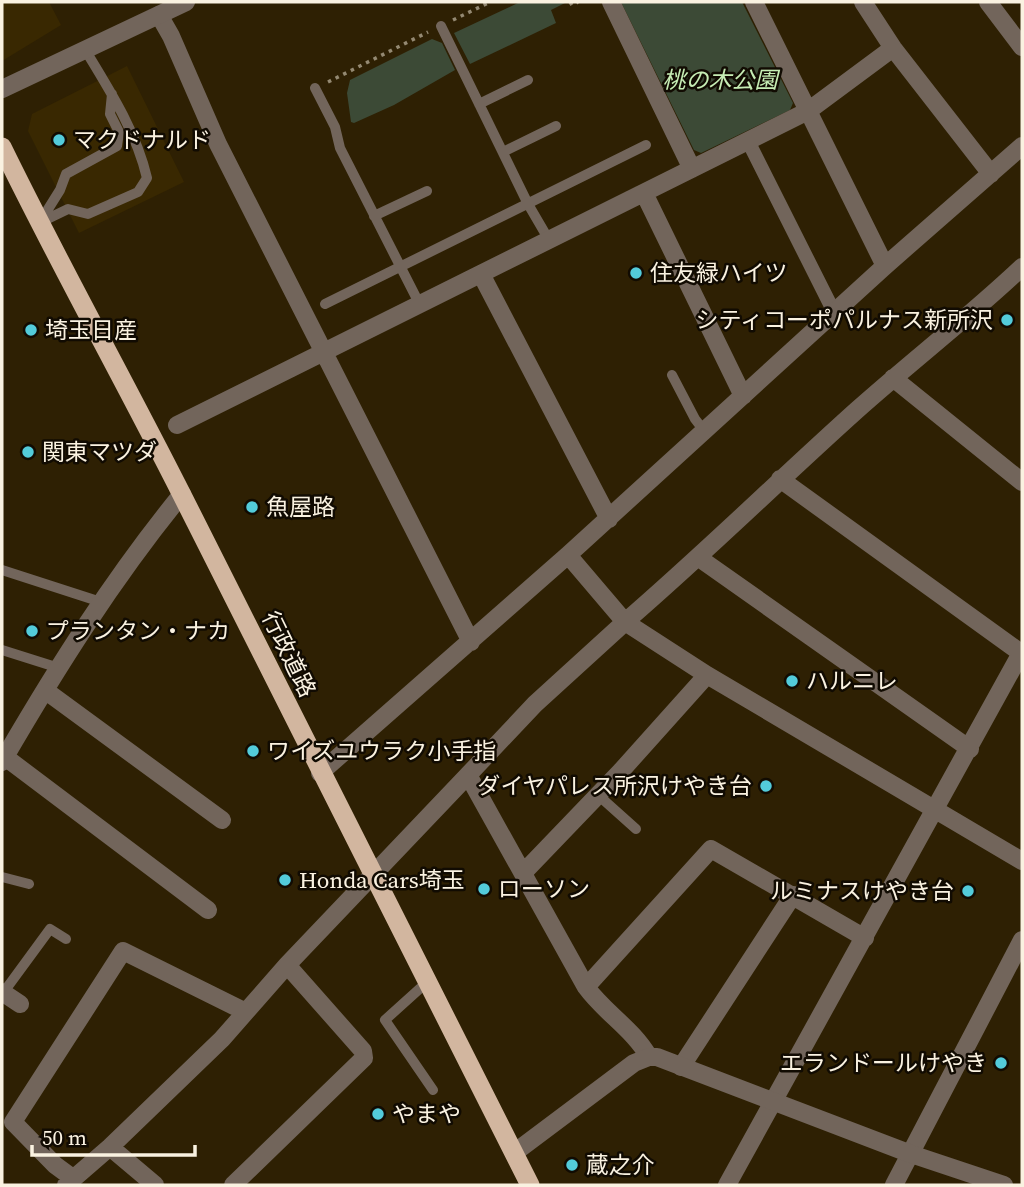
<svg xmlns="http://www.w3.org/2000/svg" width="1024" height="1187" font-family="'Source Serif 4','Noto Sans JP',serif">
<rect width="100%" height="100%" fill="#2e2003"/>
<path fill="#392801" d="M 2,2 L 49,2 L 61,25 L 2,61 Z
M 127,66 L 184,182 L 79,233 L 28,131 L 32,114 Z"/>
<path fill="#3c4a36" d="M 520,2 L 565,3 L 551,10 L 556,23 L 470,64 L 454,33 Z
M 621,2 L 742,2 L 793,103 L 790,110 L 701,153 L 694,150 Z
M 432,39 L 442,43 L 455,70 L 394,105 L 354,123 L 351,122 L 347,93 L 350,80 Z"/>
<g fill="none" stroke-linecap="round" stroke-linejoin="round">
<path stroke="#948972" stroke-width="3.5" stroke-dasharray="3.5 5" stroke-linecap="butt" d="M 570,2 L 572,5 L 578,2
M 453,20 L 490,2
M 328,82 L 428,32"/>
<path stroke="#72655b" stroke-width="10" d="M 441,26 L 528,204 L 549,240
M 315,88 L 335,127 L 340,148 L 420,305
M 479,104 L 528,80
M 503,152 L 556,126
M 374,216 L 427,191
M 40,222 L 60,190 L 66,174 L 117,146 L 119,132 L 110,114 L 112,94
M 39,223 L 68,209 L 88,214 L 138,192 L 147,178 C 136,131 109,89 84,48
M 325,304 L 646,145
M 672,375 L 695,419 L 705,432
M 2,570 L 101,602
M 2,650 L 59,668
M 598,795 L 636,829
M 2,877 L 29,884
M 426,983 L 385,1020 L 433,1090
M 3,993 L 50,929 L 66,939"/>
<path stroke="#72655b" stroke-width="14" d="M 748,141 L 835,314"/>
<path stroke="#72655b" stroke-width="18" d="M 611,2 L 692,169
M 754,2 L 885,266
M 863,2 L 893,48 L 991,174
M 988,2 L 1022,47
M 159,15 L 171,36 L 218,144 L 471,642
M 644,193 L 743,396
M 1022,267 C 969,317 912,361 857,410 C 779,480 705,553 625,622 L 707,675 L 1022,861
M 481,274 L 609,519
M 893,378 L 1022,482
M 177,425 L 808,111 L 893,48
M 780,479 L 1021,653 L 1022,651
M 568,555 L 625,622 L 535,704 L 468,775 L 586,987 C 605,1013 633,1029 649,1057
M 699,558 L 970,749
M 46,691 L 222,820
M 5,757 L 208,910
M 2,762 C 56,669 114,577 182,494
M 320,773 L 568,555 L 885,266 L 1022,146
M 524,872 L 621,771 L 707,675
M 586,987 L 711,849 L 865,938
M 2,992 L 20,1004
M 681,1067 L 793,895
M 110,1147 L 155,1185
M 74,1179 L 55,1165 L 13,1122 L 123,951 L 244,1011
M 66,1185 L 110,1147 L 222,1039 L 287,965 L 468,775
M 233,1185 L 364,1058 L 363,1051 L 287,965
M 727,1185 L 1021,653
M 894,1185 L 1022,940"/>
<path stroke="#72655b" stroke-width="18" d="M 2,89 L 186,2
M 514,1153 L 634,1063 L 649,1057 L 657,1057 L 911,1154 L 1004,1185"/>
<path stroke="#d2b69f" stroke-width="19" d="M 2,147 C 59,264 123,378 182,495 C 299,725 413,956 530,1185"/>
</g>
<g fill="#53cbda" stroke="#110b02" stroke-width="2.5">
<circle cx="59" cy="140" r="7"/>
<circle cx="636" cy="273" r="7"/>
<circle cx="1007" cy="320" r="7"/>
<circle cx="31" cy="330" r="7"/>
<circle cx="28" cy="452" r="7"/>
<circle cx="252" cy="507" r="7"/>
<circle cx="32" cy="631" r="7"/>
<circle cx="792" cy="681" r="7"/>
<circle cx="253" cy="751" r="7"/>
<circle cx="766" cy="786" r="7"/>
<circle cx="285" cy="880" r="7"/>
<circle cx="484" cy="889" r="7"/>
<circle cx="968" cy="891" r="7"/>
<circle cx="1001" cy="1063" r="7"/>
<circle cx="378" cy="1114" r="7"/>
<circle cx="572" cy="1165" r="7"/>
</g>
<g text-anchor="middle" dominant-baseline="central" stroke-width="5" stroke-linejoin="round" paint-order="stroke">
<g font-size="23" font-style="italic" fill="#c6edb4" stroke="#110b02">
<text x="720" y="80">桃の木公園</text>
</g>
<g font-size="23" fill="#faf2e1" stroke="#110b02" text-anchor="start">
<text x="73" y="140">マクドナルド</text>
<text x="650" y="273">住友緑ハイツ</text>
<text x="993" y="320" text-anchor="end">シティコーポパルナス新所沢</text>
<text x="45" y="330">埼玉日産</text>
<text x="42" y="452">関東マツダ</text>
<text x="266" y="507">魚屋路</text>
<text x="46" y="631">プランタン・ナカ</text>
<text x="806" y="681">ハルニレ</text>
<text x="267" y="751">ワイズユウラク小手指</text>
<text x="752" y="786" text-anchor="end">ダイヤパレス所沢けやき台</text>
<text x="299" y="880">Honda Cars埼玉</text>
<text x="498" y="889">ローソン</text>
<text x="954" y="891" text-anchor="end">ルミナスけやき台</text>
<text x="987" y="1063" text-anchor="end">エランドールけやき</text>
<text x="392" y="1114">やまや</text>
<text x="586" y="1165">蔵之介</text>
</g>
<g font-size="23" fill="#faf2e1" stroke="#110b02">
<text transform="translate(289 654) rotate(64)">行政道路</text>
</g>
</g>
<rect width="1024" height="1187" fill="none" stroke="#faf2e1" stroke-width="7"/>
<path d="M32 1145v10h163v-10" fill="none" stroke="#faf2e1" stroke-width="3.5"/>
<text x="42" y="1145" font-size="21" fill="#faf2e1" stroke="#110b02" stroke-width="5" paint-order="stroke">50 m</text>
</svg>
